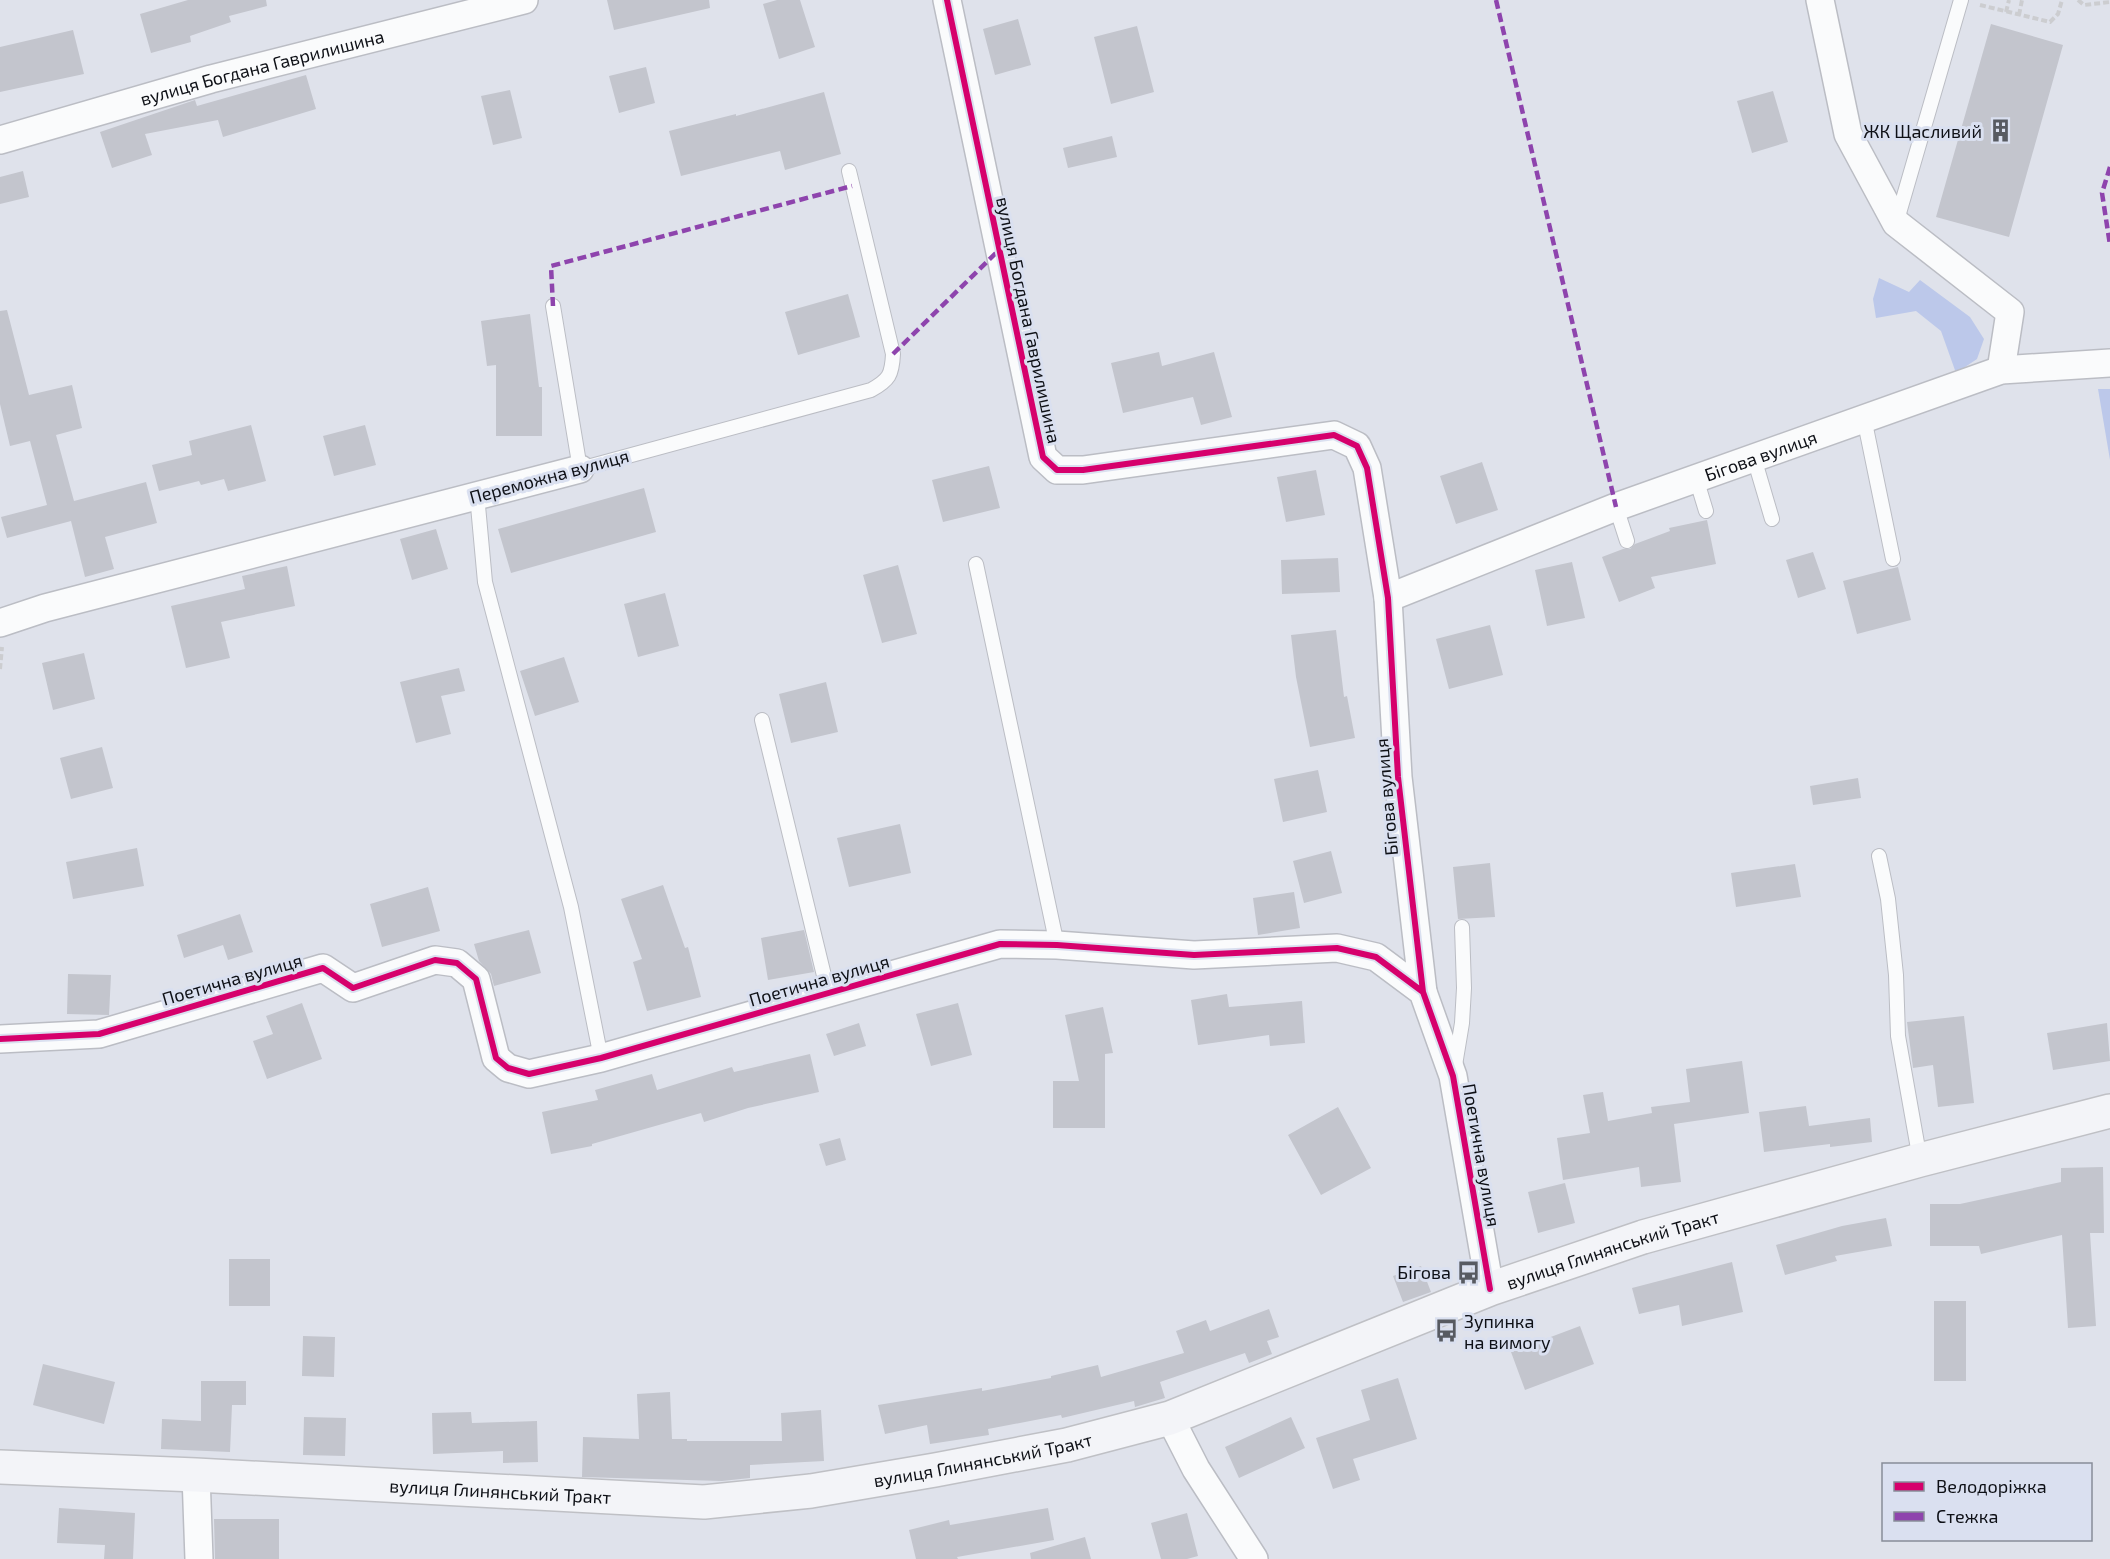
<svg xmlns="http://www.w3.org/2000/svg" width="2110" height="1559" font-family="'Exo 2',sans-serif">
<rect width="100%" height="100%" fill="#dfe2eb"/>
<path fill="#bcc8ea" d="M 1879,278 L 1909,292 L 1920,280 L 1970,317 L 1984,339 L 1977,359 L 1956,373 L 1941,331 L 1916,311 L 1876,318 L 1873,299 Z
M 2098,389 L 2110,389 L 2110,460 Z"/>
<path fill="#c3c5cd" d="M 188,0 L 266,0 L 267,6 L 229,16 L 231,22 L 190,36 L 191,42 L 151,53 L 140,14 Z
M 607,0 L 709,0 L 710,8 L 614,30 Z
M 777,0 L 800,0 L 815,47 L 779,59 L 763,4 Z
M 1018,19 L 1031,65 L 995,75 L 983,29 Z
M 1991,24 L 2063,45 L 2009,237 L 1936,217 Z
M 1137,26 L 1154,92 L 1111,104 L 1094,37 Z
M 73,30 L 84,74 L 0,92 L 0,47 Z
M 646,67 L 655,103 L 619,113 L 609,76 Z
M 306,75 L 316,109 L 223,137 L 218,120 L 145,134 L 152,155 L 112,168 L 100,132 L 195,100 L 197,106 Z
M 510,90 L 522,138 L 493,145 L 481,96 Z
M 1773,91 L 1788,142 L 1752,153 L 1737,101 Z
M 824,92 L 841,154 L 785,170 L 780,151 L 681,176 L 669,131 L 736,114 L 736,116 Z
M 1112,136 L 1117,157 L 1068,168 L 1063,148 Z
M 23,171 L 29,197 L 0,204 L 0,177 Z
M 848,294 L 860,337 L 798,355 L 785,312 Z
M 7,310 L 29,395 L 72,385 L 82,428 L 56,435 L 74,501 L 146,482 L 157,523 L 105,537 L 114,569 L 85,577 L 71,521 L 7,538 L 1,517 L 47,505 L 30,441 L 10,446 L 0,404 L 0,311 Z
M 530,314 L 539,387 L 542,387 L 542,436 L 496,436 L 496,365 L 487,366 L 481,321 Z
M 1159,352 L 1162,366 L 1214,352 L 1232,417 L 1201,425 L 1193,397 L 1123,413 L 1111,363 Z
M 251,425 L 266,481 L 228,491 L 224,479 L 201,485 L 199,481 L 159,491 L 152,465 L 192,455 L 189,441 Z
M 365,425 L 376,465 L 334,476 L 323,436 Z
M 1482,462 L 1498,510 L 1456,524 L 1440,476 Z
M 989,466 L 1000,508 L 943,522 L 932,480 Z
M 1316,470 L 1325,515 L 1286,522 L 1277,477 Z
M 644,488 L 656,532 L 511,573 L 498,529 Z
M 1707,520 L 1716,564 L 1651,577 L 1655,588 L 1619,602 L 1602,557 L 1623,549 L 1630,549 L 1635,544 L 1670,531 L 1669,528 Z
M 436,529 L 448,569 L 412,580 L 400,539 Z
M 1813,552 L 1826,589 L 1798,598 L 1786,560 Z
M 1338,558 L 1340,592 L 1282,594 L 1281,560 Z
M 1572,562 L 1585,618 L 1547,626 L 1535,570 Z
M 898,565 L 917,634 L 882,643 L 863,575 Z
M 287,566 L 295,606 L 221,622 L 230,658 L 186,668 L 171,606 L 245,589 L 242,576 Z
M 1898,567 L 1911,620 L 1857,634 L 1843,581 Z
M 665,593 L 679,646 L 638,657 L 624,604 Z
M 1490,625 L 1503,675 L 1449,689 L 1436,639 Z
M 1336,630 L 1344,697 L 1347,696 L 1355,738 L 1310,747 L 1296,677 L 1291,635 Z
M 84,653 L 95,699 L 53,710 L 42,663 Z
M 564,657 L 579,702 L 535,716 L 520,671 Z
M 459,668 L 465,691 L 441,696 L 451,734 L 416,743 L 400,682 Z
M 826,682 L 838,732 L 791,743 L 779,694 Z
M 102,747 L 113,788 L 71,799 L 60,758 Z
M 1318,770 L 1327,812 L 1283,822 L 1274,779 Z
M 1858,778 L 1861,798 L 1813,805 L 1810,786 Z
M 900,824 L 911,873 L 849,887 L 837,838 Z
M 137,848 L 144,886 L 73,899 L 66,862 Z
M 1331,851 L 1342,893 L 1304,903 L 1293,861 Z
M 1490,863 L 1495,917 L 1458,919 L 1453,867 Z
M 1795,864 L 1801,897 L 1736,907 L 1731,873 Z
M 663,885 L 685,948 L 688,947 L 701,997 L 647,1011 L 633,962 L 642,959 L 621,899 Z
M 428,887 L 440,931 L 382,947 L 370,904 Z
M 1294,892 L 1300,928 L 1258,935 L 1253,898 Z
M 240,914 L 253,952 L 228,960 L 223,945 L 184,958 L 177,935 Z
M 529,930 L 541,973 L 494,986 L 491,974 L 479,961 L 474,944 Z
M 804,930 L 814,972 L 768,980 L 761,938 Z
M 68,974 L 111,975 L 109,1015 L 67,1014 Z
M 1227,994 L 1229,1007 L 1302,1001 L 1305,1043 L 1270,1046 L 1269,1035 L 1198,1045 L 1191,1000 Z
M 302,1003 L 322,1059 L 267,1079 L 253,1041 L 273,1034 L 266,1016 Z
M 958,1003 L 972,1055 L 931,1066 L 916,1014 Z
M 1103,1007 L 1113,1053 L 1105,1054 L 1105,1128 L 1053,1128 L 1053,1081 L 1079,1081 L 1065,1015 Z
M 1964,1016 L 1974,1103 L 1938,1107 L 1933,1065 L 1913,1068 L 1907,1022 Z
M 859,1023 L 866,1046 L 834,1056 L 826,1034 Z
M 2107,1023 L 2110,1061 L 2053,1070 L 2047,1033 Z
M 810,1054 L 819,1092 L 748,1108 L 704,1122 L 701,1113 L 592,1144 L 592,1146 L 551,1154 L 542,1112 L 598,1100 L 595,1090 L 652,1074 L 657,1090 L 732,1067 L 734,1072 Z
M 1742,1061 L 1749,1113 L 1674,1124 L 1681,1182 L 1641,1187 L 1639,1167 L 1563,1180 L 1557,1138 L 1590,1133 L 1583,1095 L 1603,1092 L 1608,1121 L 1652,1113 L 1651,1107 L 1690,1102 L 1686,1069 Z
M 1806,1106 L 1809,1126 L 1870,1118 L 1872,1142 L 1830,1147 L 1830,1144 L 1764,1152 L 1759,1112 Z
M 1338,1107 L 1371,1168 L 1321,1195 L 1288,1135 Z
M 840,1138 L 846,1160 L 826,1166 L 819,1144 Z
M 2103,1167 L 2104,1233 L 2090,1233 L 2096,1326 L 2068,1328 L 2062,1235 L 1981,1254 L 1979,1246 L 1930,1246 L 1930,1204 L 1960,1204 L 2061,1182 L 2061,1168 Z
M 1565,1183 L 1575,1223 L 1538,1233 L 1528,1192 Z
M 1886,1218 L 1892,1246 L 1835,1256 L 1837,1261 L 1785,1275 L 1776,1245 L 1842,1226 Z
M 229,1259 L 270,1259 L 270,1306 L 229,1306 Z
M 1732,1262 L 1743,1312 L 1682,1326 L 1679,1305 L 1639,1314 L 1632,1288 Z
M 1421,1266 L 1431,1292 L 1403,1302 L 1393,1276 Z
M 1934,1301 L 1966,1301 L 1966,1381 L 1934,1381 Z
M 1269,1309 L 1279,1337 L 1267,1341 L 1272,1354 L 1249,1363 L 1245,1353 L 1160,1382 L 1165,1398 L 1135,1407 L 1134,1401 L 1062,1418 L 1061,1415 L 988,1429 L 989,1435 L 930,1444 L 927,1425 L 885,1434 L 878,1405 L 982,1388 L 982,1391 L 1051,1378 L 1051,1376 L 1098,1365 L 1101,1377 L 1184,1353 L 1176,1331 L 1206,1320 L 1210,1331 Z
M 1580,1326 L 1594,1364 L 1525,1390 L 1511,1352 Z
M 303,1336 L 335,1337 L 334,1377 L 302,1376 Z
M 43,1364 L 115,1382 L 104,1424 L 33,1405 Z
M 1398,1378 L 1417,1439 L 1353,1459 L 1360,1480 L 1333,1489 L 1316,1438 L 1370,1420 L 1361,1390 Z
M 201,1381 L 246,1381 L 246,1405 L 232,1405 L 230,1452 L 161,1449 L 162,1419 L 201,1421 Z
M 670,1392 L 672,1439 L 687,1439 L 687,1441 L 782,1441 L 781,1413 L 821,1410 L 824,1461 L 750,1465 L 750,1478 L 722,1481 L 582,1477 L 583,1437 L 639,1439 L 637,1394 Z
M 471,1412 L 472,1423 L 537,1421 L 538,1462 L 503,1463 L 503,1451 L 433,1454 L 432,1413 Z
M 304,1417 L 346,1418 L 345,1456 L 303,1455 Z
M 1291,1417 L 1305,1448 L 1239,1478 L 1225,1447 Z
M 59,1508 L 135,1513 L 133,1559 L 104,1559 L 105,1545 L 57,1543 Z
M 1048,1508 L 1054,1540 L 957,1557 L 958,1559 L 916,1559 L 909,1530 L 949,1520 L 950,1525 Z
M 1187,1513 L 1198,1556 L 1187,1559 L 1161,1559 L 1151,1523 Z
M 214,1519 L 279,1519 L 279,1559 L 215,1559 Z
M 1085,1537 L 1091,1559 L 1031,1559 L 1030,1553 Z"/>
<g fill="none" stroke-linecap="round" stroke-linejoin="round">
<defs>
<path id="service" d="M 1897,220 L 1961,0
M 553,306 L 580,469 L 871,390 C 889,380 892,375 893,354 L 849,171
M 1864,418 L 1893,559
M 1754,458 L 1772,519
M 1696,478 L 1706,511
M 477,495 L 485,582 L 571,907 L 601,1058
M 1616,507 L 1627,541
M 976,564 L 1057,945
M 762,720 L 828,992
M 1879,856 L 1888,899 L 1896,975 L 1898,1036 L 1920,1160
M 1455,1065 L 1462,1023 L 1464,988 L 1462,927"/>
<g id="minor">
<path d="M 947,0 L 1043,457 L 1057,470 L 1083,470 L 1334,435 L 1357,446 L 1367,468 L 1388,598 L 1398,777 L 1423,992"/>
<path d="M 1820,0 L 1848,134 L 1896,223 L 2010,312 L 2001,370"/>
<path id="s1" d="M 0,140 L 211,79 L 524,0"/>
<path id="s2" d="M 1388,598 L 1616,507 L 2001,370 L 2110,363"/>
<path d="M 0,623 L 45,608 L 580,469"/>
<path d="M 0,1039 L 99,1034 L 323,968 L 353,988 L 435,960 L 457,963 L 476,979 L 496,1058 L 508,1068 L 529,1074 L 601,1058 L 1000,944 L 1057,945 L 1194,955 L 1337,948 L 1376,957 L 1423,992 L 1453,1076 L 1490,1289"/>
<path d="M 1170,1418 L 1196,1469 L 1254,1559"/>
<path d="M 196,1475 L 199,1559"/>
</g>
<g id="primary">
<path id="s3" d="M 0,1467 L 196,1475 L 704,1502 L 811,1491 L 935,1470 L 1067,1445 L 1170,1418 L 1490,1289 L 1643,1237 L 1920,1160 L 2110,1111"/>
</g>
</defs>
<use href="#service" stroke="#bbbdc4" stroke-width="16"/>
<use href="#minor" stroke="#bbbdc4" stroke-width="30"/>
<use href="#primary" stroke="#bfc0c5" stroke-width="36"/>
<path stroke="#cccdd0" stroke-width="4" stroke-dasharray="6 3" stroke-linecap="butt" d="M 2078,0 L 2084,5 L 2110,2
M 1980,5 L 2050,22 L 2058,14 L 2062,0
M 2006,12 L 2009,0
M 2019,15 L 2022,0
M 0,669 L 2,647"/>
<use href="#service" stroke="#fafbfc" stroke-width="14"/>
<use href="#minor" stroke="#fafbfc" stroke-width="27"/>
<use href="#primary" stroke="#f3f4f8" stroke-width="33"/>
<path stroke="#8e44ad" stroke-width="4.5" stroke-dasharray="9 4.5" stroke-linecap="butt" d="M 1496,0 L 1616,507
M 2110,167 L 2102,193 L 2110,245
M 553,306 L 551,266 L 852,186
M 893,354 L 999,250"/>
<defs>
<path id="cycleway" d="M 947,0 L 1043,457 L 1057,470 L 1083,470 L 1334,435 L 1357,446 L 1367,468 L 1388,598 L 1398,777 L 1423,992
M 0,1039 L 99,1034 L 323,968 L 353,988 L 435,960 L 457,963 L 476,979 L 496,1058 L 508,1068 L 529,1074 L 601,1058 L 1000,944 L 1057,945 L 1194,955 L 1337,948 L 1376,957 L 1423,992 L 1453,1076 L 1490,1289"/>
</defs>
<use href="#cycleway" stroke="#dae0f0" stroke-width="10"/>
<use href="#cycleway" stroke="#d6006c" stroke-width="6"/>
</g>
<defs>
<symbol id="building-bare" viewBox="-9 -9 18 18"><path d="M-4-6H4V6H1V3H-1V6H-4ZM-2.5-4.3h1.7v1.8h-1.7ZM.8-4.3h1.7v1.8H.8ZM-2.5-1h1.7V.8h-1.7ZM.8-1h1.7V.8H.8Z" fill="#575a61" stroke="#dae0f0" stroke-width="2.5" paint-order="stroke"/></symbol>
<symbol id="bus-bare" viewBox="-9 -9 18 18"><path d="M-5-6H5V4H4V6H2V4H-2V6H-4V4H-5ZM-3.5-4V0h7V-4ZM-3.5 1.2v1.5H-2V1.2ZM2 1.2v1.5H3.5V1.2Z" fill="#575a61" stroke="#dae0f0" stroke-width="2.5" paint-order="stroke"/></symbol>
</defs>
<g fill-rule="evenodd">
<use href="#building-bare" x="1984" y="114" width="33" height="33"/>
<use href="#bus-bare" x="1452" y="1256" width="33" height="33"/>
<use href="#bus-bare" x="1430" y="1314" width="33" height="33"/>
</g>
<g text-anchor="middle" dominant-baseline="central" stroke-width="6" stroke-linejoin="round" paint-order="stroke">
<g font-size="18" fill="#0e1016" stroke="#dae0f0">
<text stroke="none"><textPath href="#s1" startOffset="272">вулиця Богдана Гаврилишина</textPath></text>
<text transform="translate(1029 320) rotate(78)">вулиця Богдана Гаврилишина</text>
<text stroke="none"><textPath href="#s2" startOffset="399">Бігова вулиця</textPath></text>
<text transform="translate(549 476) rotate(-15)">Переможна вулиця</text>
<text transform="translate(1386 797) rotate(-95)">Бігова вулиця</text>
<text transform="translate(232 979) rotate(-16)">Поетична вулиця</text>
<text transform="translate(819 980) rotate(-16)">Поетична вулиця</text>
<text transform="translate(1482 1155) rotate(80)">Поетична вулиця</text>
<text stroke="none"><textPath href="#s3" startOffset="1653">вулиця Глинянський Тракт</textPath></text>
<text stroke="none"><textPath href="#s3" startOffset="987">вулиця Глинянський Тракт</textPath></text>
<text stroke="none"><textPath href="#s3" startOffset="501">вулиця Глинянський Тракт</textPath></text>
</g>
<g font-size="18" fill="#0e1016" stroke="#dae0f0" text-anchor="end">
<text x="1982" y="131">ЖК Щасливий</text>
<text x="1451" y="1272">Бігова</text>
<text x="1464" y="1321" text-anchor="start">Зупинка<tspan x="1464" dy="21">на вимогу</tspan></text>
</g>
</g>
<rect x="1882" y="1463" width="210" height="78" fill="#dae0f0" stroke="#888d99" stroke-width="1.5"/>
<rect x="1894" y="1482" width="30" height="9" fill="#d6006c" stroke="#888d99" stroke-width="1.5"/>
<text x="1936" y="1493" font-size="18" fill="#0e1016">Велодоріжка</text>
<rect x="1894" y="1512" width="30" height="9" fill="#8e44ad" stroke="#888d99" stroke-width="1.5"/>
<text x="1936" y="1523" font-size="18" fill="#0e1016">Стежка</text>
</svg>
